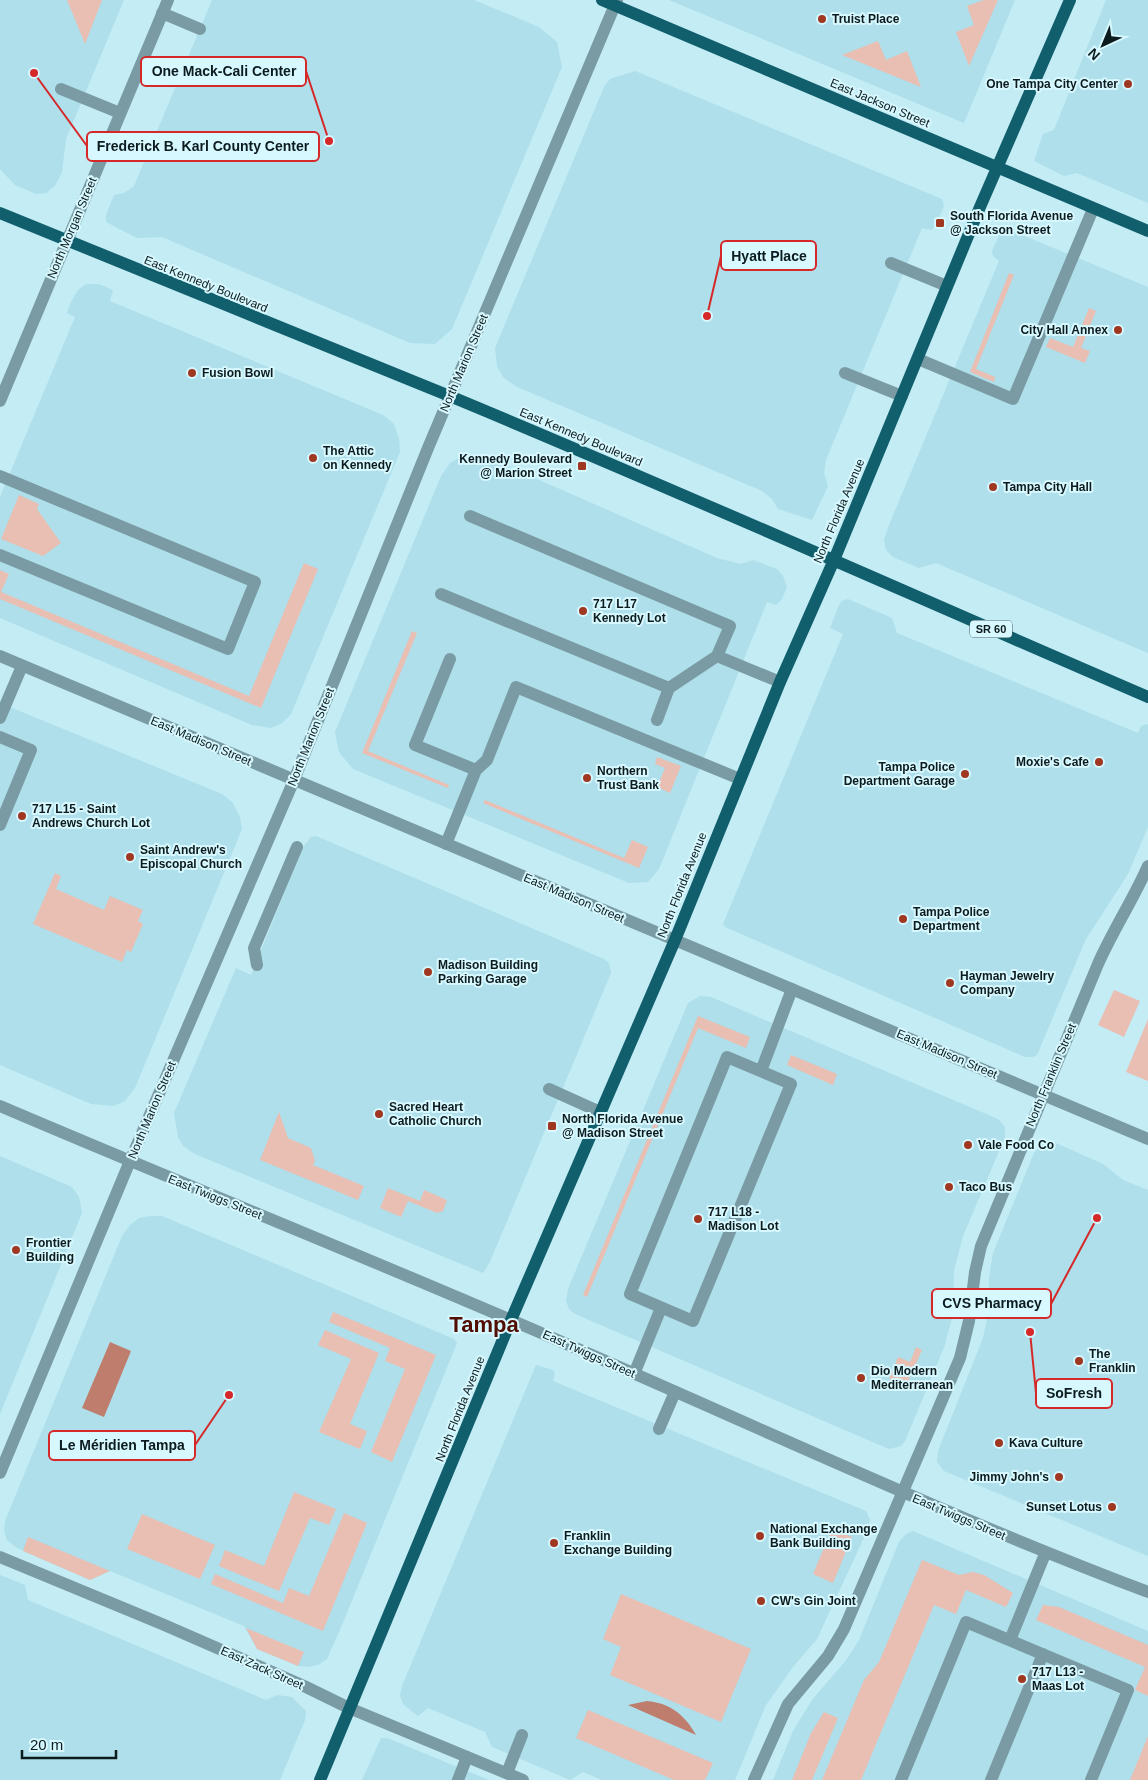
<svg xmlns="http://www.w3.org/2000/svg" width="1148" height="1780" font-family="Arial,sans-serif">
<rect width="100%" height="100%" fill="#c3ecf5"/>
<path fill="#aedfea" d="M 0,0 L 124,0 L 66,139 L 62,172 L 55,186 L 46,193 L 36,194 L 15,185 L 0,169 Z
M 212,0 L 474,0 L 539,27 L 557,42 L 562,67 L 452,329 L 435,344 L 410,343 L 162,237 L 137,238 L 106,222 L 106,215 L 114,195 L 124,193 L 134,186 Z
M 669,0 L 1015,0 L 964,123 Z
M 1106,0 L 1148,0 L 1148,203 L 1077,173 L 1064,176 L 1034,161 L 1043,134 L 1054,130 Z
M 635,71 L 942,199 L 944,206 L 935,227 L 931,230 L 922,228 L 826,460 L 824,473 L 828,486 L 812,520 L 778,509 L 772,499 L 762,491 L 515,386 L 503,377 L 497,366 L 495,348 L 604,87 L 610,79 Z
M 1005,228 L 1148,287 L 1148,653 L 936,563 L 919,568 L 893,557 L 886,550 L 884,540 L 889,525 L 999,261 L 993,256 L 992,251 L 1000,233 Z
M 86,284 L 99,284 L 113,290 L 110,301 L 383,415 L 394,424 L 399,439 L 400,452 L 291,714 L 282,723 L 271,728 L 252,725 L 0,618 L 0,497 L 75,317 L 67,313 L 71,302 L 78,290 Z
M 480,454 L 717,558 L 741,564 L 753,560 L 777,569 L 783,576 L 787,587 L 782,599 L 776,605 L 767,602 L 659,869 L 648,882 L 629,883 L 353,769 L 339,752 L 335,732 L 441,476 L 450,463 L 463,455 Z
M 848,599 L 892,618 L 897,633 L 1138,733 L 1141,726 L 1148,724 L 1148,827 L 1128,874 L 1086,939 L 1037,1055 L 1033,1057 L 1025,1057 L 725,927 L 723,924 L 843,634 L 830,628 L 839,605 L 842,601 Z
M 0,703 L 222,794 L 232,802 L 240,817 L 242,829 L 135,1088 L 125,1101 L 114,1106 L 91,1104 L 0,1065 Z
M 316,836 L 604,959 L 609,963 L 611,973 L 489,1264 L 483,1273 L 195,1154 L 183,1146 L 178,1137 L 174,1113 L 236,968 L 251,975 L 303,847 L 311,837 Z
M 700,996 L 711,997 L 998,1119 L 1005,1127 L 1005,1137 L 963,1236 L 954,1271 L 953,1314 L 945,1345 L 905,1441 L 901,1446 L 889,1449 L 575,1314 L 569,1309 L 566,1301 L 568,1289 L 688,1003 Z
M 1049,1140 L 1103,1164 L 1123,1180 L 1148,1190 L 1148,1556 L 944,1471 L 937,1462 L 938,1451 L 983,1338 L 989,1309 L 989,1277 L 993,1253 L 1034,1153 L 1042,1143 Z
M 0,1156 L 72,1187 L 79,1197 L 82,1213 L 0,1414 Z
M 151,1216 L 162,1216 L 454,1339 L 457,1343 L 342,1625 L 327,1659 L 318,1665 L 308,1667 L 298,1666 L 257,1649 L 244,1626 L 110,1571 L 90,1580 L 17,1548 L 7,1540 L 4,1531 L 5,1521 L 122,1236 L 130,1225 L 139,1218 Z
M 536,1365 L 553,1370 L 555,1373 L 553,1381 L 866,1511 L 870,1519 L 868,1529 L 817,1639 L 793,1667 L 766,1705 L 735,1780 L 602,1780 L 583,1772 L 570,1780 L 492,1747 L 485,1732 L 428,1708 L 418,1716 L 403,1704 L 400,1696 L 402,1686 Z
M 913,1531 L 1148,1631 L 1148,1780 L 773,1780 L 793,1731 L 812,1700 L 847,1659 L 859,1640 L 899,1542 L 906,1534 Z
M 0,1575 L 25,1585 L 28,1600 L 266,1700 L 277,1695 L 292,1697 L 306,1711 L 305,1720 L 280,1780 L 0,1780 Z
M 381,1738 L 387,1738 L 489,1780 L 362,1780 Z"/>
<path fill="#e9beb3" d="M 67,0 L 102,0 L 85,44 Z
M 984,0 L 998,0 L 969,66 L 956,32 L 974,25 L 967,6 Z
M 878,41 L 886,60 L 907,51 L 921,87 L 842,55 Z
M 1009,273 L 1014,275 L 976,369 L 995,377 L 994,382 L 970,372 Z
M 1089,308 L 1096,311 L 1081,348 L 1090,351 L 1085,363 L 1046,347 L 1050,338 L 1073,347 Z
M 19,495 L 39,504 L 37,509 L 61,543 L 43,556 L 1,539 Z
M 304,563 L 318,569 L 261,708 L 0,599 L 0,570 L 9,574 L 1,592 L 249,696 Z
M 412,631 L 417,633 L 368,751 L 449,785 L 448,788 L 362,753 Z
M 657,757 L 681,766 L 670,793 L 657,787 L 665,768 L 655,764 Z
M 485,800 L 624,858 L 632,840 L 648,847 L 639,868 L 483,803 Z
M 55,873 L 61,876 L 56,889 L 104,910 L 110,896 L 143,910 L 138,921 L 143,924 L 131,952 L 127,950 L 122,962 L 33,924 Z
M 1114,990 L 1140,1001 L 1124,1037 L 1098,1025 Z
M 698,1016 L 750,1037 L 746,1048 L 698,1028 L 587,1297 L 583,1295 Z
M 1148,1019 L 1148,1081 L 1126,1072 Z
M 791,1055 L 837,1074 L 833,1085 L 787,1065 Z
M 279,1112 L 288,1138 L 311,1148 L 315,1161 L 313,1165 L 364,1186 L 358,1200 L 260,1160 Z
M 388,1188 L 420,1201 L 424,1190 L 447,1200 L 443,1211 L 437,1213 L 408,1201 L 401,1217 L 380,1208 Z
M 333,1312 L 436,1355 L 392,1462 L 371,1452 L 405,1369 L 385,1361 L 390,1348 L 329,1322 Z
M 325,1330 L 379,1353 L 350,1424 L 367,1431 L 360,1449 L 319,1432 L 351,1359 L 318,1345 Z
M 916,1347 L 922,1350 L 906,1386 L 889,1379 L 898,1357 L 910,1362 Z
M 294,1492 L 336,1509 L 329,1525 L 310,1518 L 279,1591 L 219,1566 L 225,1550 L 264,1566 Z
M 344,1513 L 367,1523 L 323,1631 L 211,1584 L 215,1574 L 283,1603 L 289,1588 L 309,1596 Z
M 142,1514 L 215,1545 L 200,1579 L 127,1549 Z
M 832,1529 L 852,1537 L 833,1583 L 813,1574 Z
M 28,1537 L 110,1571 L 90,1580 L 23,1551 Z
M 922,1560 L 959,1575 L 973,1572 L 984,1575 L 1013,1593 L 1006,1607 L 966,1590 L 956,1614 L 934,1605 L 861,1780 L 822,1780 L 864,1680 L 879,1662 Z
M 621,1594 L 751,1649 L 721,1722 L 610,1675 L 621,1647 L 603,1639 Z
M 1043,1605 L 1059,1607 L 1148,1645 L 1148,1696 L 1135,1690 L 1145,1667 L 1036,1620 Z
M 246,1628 L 304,1652 L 298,1666 L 257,1649 Z
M 588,1710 L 713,1763 L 705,1780 L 674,1780 L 576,1738 Z
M 824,1712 L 838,1718 L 812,1780 L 792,1780 L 811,1733 Z
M 1148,1736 L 1148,1780 L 1130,1780 Z"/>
<path fill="#bf7d6e" d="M 110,1342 L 131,1351 L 104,1417 L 82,1408 Z
M 647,1701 C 670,1703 685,1715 696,1735 L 628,1705 Z"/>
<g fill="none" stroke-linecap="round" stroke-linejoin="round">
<path stroke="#7a9ba3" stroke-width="12" d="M 162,13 L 200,29
M 61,89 L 120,113
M 891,263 L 947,286
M 918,359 L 1013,399 L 1093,209
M 845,373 L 902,396
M 0,476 L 255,582 L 228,649 L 0,555
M 470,516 L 730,626 L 717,656
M 441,594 L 669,688 L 717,656 L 780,682
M 0,718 L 22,666
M 657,720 L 669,688
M 0,737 L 31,750 L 0,825
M 476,770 L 487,760 L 516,687 L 740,779
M 446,844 L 476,770 L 415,745 L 450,659
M 257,965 L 254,948 L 297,847
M 727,1057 L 791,1084 L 693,1321 L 630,1294 Z
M 761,1071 L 792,989
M 549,1089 L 600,1112
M 634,1374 L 661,1308
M 659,1429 L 675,1392
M 1010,1640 L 1045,1554
M 507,1773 L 522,1735
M 458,1780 L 467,1757
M 901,1780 L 966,1622 L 1128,1690 L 1091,1780
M 991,1780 L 1043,1654"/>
<path stroke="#7a9ba3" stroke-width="12" d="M 0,1473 L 130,1161 L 294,780 L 428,448 L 617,0
M 754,1780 L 788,1704 L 828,1656 L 844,1629 L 960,1358 L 969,1321 L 975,1272 L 981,1246 L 1098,964 C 1113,930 1133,900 1148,866"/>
<path stroke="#7a9ba3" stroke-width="12" d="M 0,401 L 168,0
M 0,656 L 1148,1139
M 0,1106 C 185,1185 371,1259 555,1339 C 752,1424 947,1516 1148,1592
M 0,1557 L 162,1624 L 304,1686 L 349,1708 L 523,1780"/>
<path stroke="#115e6c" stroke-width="12" d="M 602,0 L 1148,231
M 0,213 C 150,275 302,335 452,397 C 686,494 916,597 1148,697
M 320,1780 L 511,1320 L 675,940 L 780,682 L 834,560 L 980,207 L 1070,0"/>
</g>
<g fill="#a03720" stroke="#d7f8ff" stroke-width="2">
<circle cx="822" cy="19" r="5"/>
<circle cx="1128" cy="84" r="5"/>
<rect x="935" y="218" width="10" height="10" rx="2.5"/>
<circle cx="1118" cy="330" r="5"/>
<circle cx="192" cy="373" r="5"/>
<circle cx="313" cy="458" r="5"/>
<rect x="577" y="461" width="10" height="10" rx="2.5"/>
<circle cx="993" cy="487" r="5"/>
<circle cx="583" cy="611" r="5"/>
<circle cx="1099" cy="762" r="5"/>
<circle cx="965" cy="774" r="5"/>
<circle cx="587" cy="778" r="5"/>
<circle cx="22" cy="816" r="5"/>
<circle cx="130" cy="857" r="5"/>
<circle cx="903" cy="919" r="5"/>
<circle cx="428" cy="972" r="5"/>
<circle cx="950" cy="983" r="5"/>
<circle cx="379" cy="1114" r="5"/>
<rect x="547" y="1121" width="10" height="10" rx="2.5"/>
<circle cx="968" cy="1145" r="5"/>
<circle cx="949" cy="1187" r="5"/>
<circle cx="698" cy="1219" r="5"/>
<circle cx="16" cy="1250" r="5"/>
<circle cx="1079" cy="1361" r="5"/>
<circle cx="861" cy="1378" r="5"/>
<circle cx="999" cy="1443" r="5"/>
<circle cx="1059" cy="1477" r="5"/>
<circle cx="1112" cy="1507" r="5"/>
<circle cx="760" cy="1536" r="5"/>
<circle cx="554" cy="1543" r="5"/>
<circle cx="761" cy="1601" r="5"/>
<circle cx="1022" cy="1679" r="5"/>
</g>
<g text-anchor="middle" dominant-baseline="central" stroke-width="4" stroke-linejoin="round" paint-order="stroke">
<rect fill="#d7f8ff" stroke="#495d62" stroke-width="1" x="970" y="620.5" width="42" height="17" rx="4"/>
<g font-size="11" font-weight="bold" fill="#0c1b1e">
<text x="991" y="629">SR 60</text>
</g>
<g font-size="12" font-weight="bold" fill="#0c1b1e" stroke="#d7f8ff" text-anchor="start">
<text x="832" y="19">Truist Place</text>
<text x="1118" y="84" text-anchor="end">One Tampa City Center</text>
<text x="950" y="216">South Florida Avenue<tspan x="950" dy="14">@ Jackson Street</tspan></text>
<text x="1108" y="330" text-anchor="end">City Hall Annex</text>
<text x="202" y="373">Fusion Bowl</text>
<text x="323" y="451">The Attic<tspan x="323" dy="14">on Kennedy</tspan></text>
<text x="572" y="459" text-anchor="end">Kennedy Boulevard<tspan x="572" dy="14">@ Marion Street</tspan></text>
<text x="1003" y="487">Tampa City Hall</text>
<text x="593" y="604">717 L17<tspan x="593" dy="14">Kennedy Lot</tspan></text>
<text x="1089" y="762" text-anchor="end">Moxie's Cafe</text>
<text x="955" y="767" text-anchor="end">Tampa Police<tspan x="955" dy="14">Department Garage</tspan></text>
<text x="597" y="771">Northern<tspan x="597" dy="14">Trust Bank</tspan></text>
<text x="32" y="809">717 L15 - Saint<tspan x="32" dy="14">Andrews Church Lot</tspan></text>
<text x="140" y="850">Saint Andrew's<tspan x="140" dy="14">Episcopal Church</tspan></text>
<text x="913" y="912">Tampa Police<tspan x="913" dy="14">Department</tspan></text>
<text x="438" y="965">Madison Building<tspan x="438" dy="14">Parking Garage</tspan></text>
<text x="960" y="976">Hayman Jewelry<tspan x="960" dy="14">Company</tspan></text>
<text x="389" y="1107">Sacred Heart<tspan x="389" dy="14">Catholic Church</tspan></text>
<text x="562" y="1119">North Florida Avenue<tspan x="562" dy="14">@ Madison Street</tspan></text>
<text x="978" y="1145">Vale Food Co</text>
<text x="959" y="1187">Taco Bus</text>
<text x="708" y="1212">717 L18 -<tspan x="708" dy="14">Madison Lot</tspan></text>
<text x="26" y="1243">Frontier<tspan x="26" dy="14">Building</tspan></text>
<text x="1089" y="1354">The<tspan x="1089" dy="14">Franklin</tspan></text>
<text x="871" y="1371">Dio Modern<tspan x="871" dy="14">Mediterranean</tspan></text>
<text x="1009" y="1443">Kava Culture</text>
<text x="1049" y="1477" text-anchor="end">Jimmy John's</text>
<text x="1102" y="1507" text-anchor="end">Sunset Lotus</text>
<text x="770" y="1529">National Exchange<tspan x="770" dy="14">Bank Building</tspan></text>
<text x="564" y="1536">Franklin<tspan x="564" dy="14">Exchange Building</tspan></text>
<text x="771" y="1601">CW's Gin Joint</text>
<text x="1032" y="1672">717 L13 -<tspan x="1032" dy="14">Maas Lot</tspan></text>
</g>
<g font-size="12" fill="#0c1b1e" stroke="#d7f8ff">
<text transform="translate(880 103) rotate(23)">East Jackson Street</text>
<text transform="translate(72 228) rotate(-67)">North Morgan Street</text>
<text transform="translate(206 284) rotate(22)">East Kennedy Boulevard</text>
<text transform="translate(464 363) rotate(-67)">North Marion Street</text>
<text transform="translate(581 437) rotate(23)">East Kennedy Boulevard</text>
<text transform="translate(839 511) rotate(-67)">North Florida Avenue</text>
<text transform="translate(311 737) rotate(-68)">North Marion Street</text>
<text transform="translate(201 741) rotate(23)">East Madison Street</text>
<text transform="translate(682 885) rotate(-68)">North Florida Avenue</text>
<text transform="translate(574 898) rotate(23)">East Madison Street</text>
<text transform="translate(947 1054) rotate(23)">East Madison Street</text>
<text transform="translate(1051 1075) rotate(-67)">North Franklin Street</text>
<text transform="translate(152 1110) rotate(-67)">North Marion Street</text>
<text transform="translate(215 1197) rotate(22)">East Twiggs Street</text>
<text transform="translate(589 1354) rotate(24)">East Twiggs Street</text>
<text transform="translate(460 1409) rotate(-68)">North Florida Avenue</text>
<text transform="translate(959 1517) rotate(23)">East Twiggs Street</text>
<text transform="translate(262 1668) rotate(24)">East Zack Street</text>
</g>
<g font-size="22" font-weight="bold" fill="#510e02" stroke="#d7f8ff">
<text x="484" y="1324">Tampa</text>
</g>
</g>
<path fill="none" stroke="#d62828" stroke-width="2" d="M329 141L306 71M34 73L87 146M707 316L721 256M1097 1218L1051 1304M1030 1332L1036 1393M229 1395L195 1445"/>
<g fill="#d62828" stroke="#d7f8ff" stroke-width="2">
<circle cx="329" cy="141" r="5"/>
<circle cx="34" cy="73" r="5"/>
<circle cx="707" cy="316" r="5"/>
<circle cx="1097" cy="1218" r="5"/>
<circle cx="1030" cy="1332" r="5"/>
<circle cx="229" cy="1395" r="5"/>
</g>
<g fill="#d7f8ff" stroke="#d62828" stroke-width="2">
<rect x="141" y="57" width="165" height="29" rx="5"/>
<rect x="87" y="132" width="232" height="29" rx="5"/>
<rect x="721" y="241" width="95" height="29" rx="5"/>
<rect x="932" y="1289" width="119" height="29" rx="5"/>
<rect x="1036" y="1379" width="76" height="29" rx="5"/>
<rect x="49" y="1431" width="146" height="29" rx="5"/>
</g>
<g font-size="14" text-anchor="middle" font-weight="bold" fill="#0c1b1e">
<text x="224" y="76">One Mack-Cali Center</text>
<text x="203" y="151">Frederick B. Karl County Center</text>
<text x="769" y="261">Hyatt Place</text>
<text x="992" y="1308">CVS Pharmacy</text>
<text x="1074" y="1398">SoFresh</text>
<text x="122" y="1450">Le Méridien Tampa</text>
</g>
<g transform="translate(1103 45) rotate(224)" stroke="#d7f8ff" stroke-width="4" paint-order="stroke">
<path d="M0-4L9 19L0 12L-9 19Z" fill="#0c1b1e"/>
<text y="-8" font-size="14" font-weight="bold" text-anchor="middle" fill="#0c1b1e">N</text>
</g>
<path d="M22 1750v8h94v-8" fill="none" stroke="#0c1b1e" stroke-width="2.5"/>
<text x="30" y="1750" font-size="15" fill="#0c1b1e" stroke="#d7f8ff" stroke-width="4" paint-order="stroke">20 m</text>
</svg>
